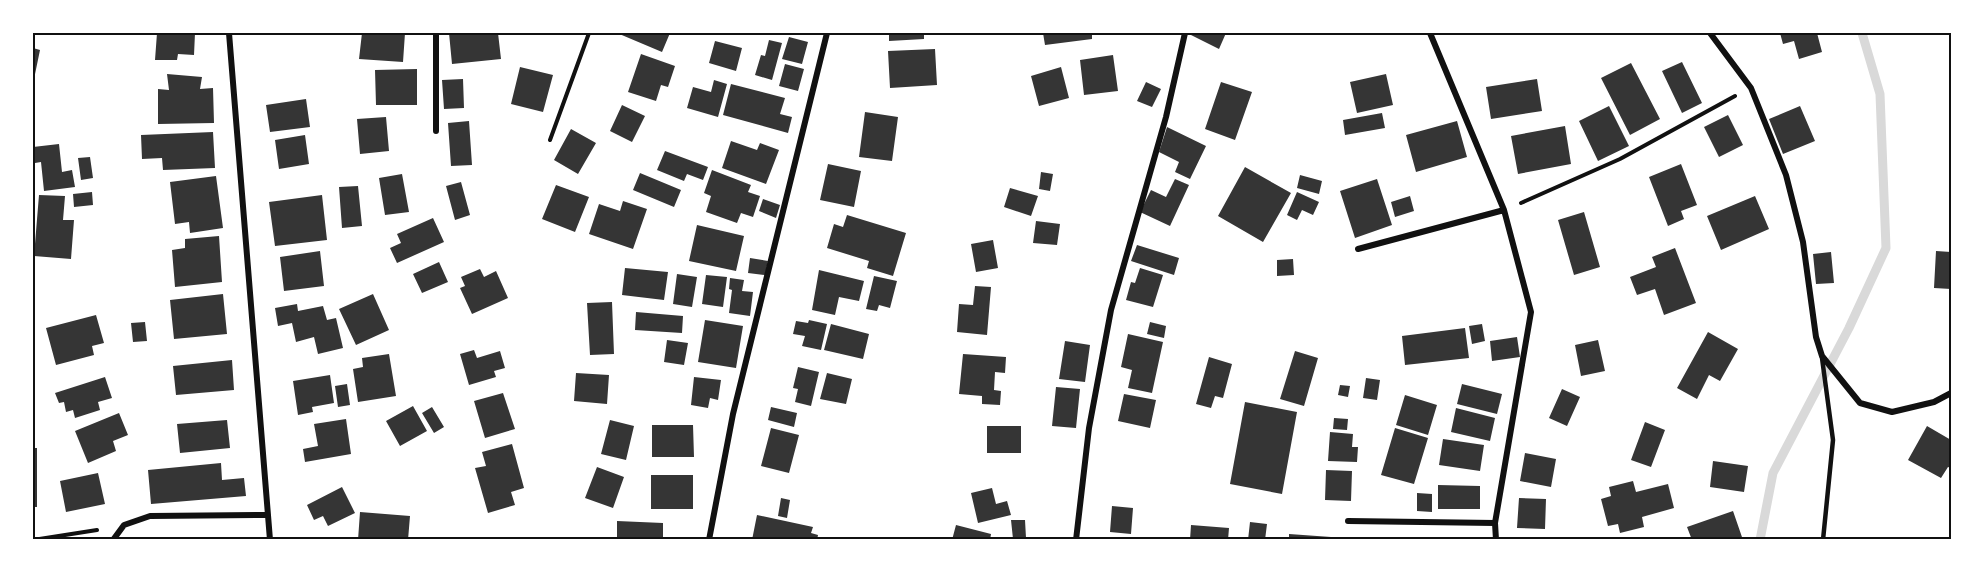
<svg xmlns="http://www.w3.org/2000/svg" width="1984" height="573" font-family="Raleway,sans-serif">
<rect width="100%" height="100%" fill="#fff"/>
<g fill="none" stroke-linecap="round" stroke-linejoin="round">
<path stroke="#d9d9d9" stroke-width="9" d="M 1760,540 L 1773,473 L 1849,328 L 1886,248 L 1880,94 L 1862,33"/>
</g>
<path fill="#353535" d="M 157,33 L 195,33 L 194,55 L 178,54 L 177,60 L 155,60 Z
M 362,33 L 405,33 L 403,62 L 359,59 Z
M 449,33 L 498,33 L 501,59 L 452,64 Z
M 617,33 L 670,33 L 662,52 Z
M 889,33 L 924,33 L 924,39 L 889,41 Z
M 1043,33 L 1092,33 L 1092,39 L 1045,45 Z
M 1187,33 L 1226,33 L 1219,49 Z
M 1780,33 L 1817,33 L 1822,52 L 1799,59 L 1794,41 L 1783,44 Z
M 789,37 L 808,42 L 802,64 L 782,59 Z
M 769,40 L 782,43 L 772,80 L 755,75 L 761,55 L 765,56 Z
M 715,41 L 742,48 L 736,71 L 709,63 Z
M 33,48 L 40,50 L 34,79 L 33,79 Z
M 935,49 L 937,85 L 890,88 L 888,51 Z
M 641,54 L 675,66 L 668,87 L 661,85 L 656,101 L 628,92 Z
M 1113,55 L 1118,91 L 1084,95 L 1080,60 Z
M 1682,62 L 1702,103 L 1682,113 L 1662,71 Z
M 1631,63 L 1660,119 L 1630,135 L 1601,78 Z
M 785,64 L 804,69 L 798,91 L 779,86 Z
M 520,67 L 553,75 L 543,112 L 511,104 Z
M 1061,67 L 1069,98 L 1039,106 L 1031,76 Z
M 417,69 L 417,105 L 376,105 L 375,70 Z
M 167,74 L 202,77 L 200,89 L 213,88 L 214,123 L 158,124 L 158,89 L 169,90 Z
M 1386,74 L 1393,105 L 1357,113 L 1350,82 Z
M 463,79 L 464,108 L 444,109 L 442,80 Z
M 1537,79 L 1542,111 L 1491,119 L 1486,87 Z
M 714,80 L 727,84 L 718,117 L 687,108 L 693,87 L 711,92 Z
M 1146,82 L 1161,89 L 1152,107 L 1137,101 Z
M 1221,82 L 1252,92 L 1235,140 L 1205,129 Z
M 731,84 L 785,98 L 780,114 L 792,117 L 788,133 L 723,115 Z
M 306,99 L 310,127 L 270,132 L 266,105 Z
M 622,105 L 645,116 L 632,142 L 610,131 Z
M 1609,106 L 1629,146 L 1598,161 L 1579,121 Z
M 1800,106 L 1815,141 L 1783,154 L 1769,119 Z
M 865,112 L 898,117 L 892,161 L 859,157 Z
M 1382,113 L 1385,128 L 1345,135 L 1343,120 Z
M 1728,115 L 1743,145 L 1719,157 L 1704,127 Z
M 386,117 L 389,151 L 360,154 L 357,119 Z
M 469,121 L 472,165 L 451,166 L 448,123 Z
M 1457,121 L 1467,157 L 1416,172 L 1406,135 Z
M 1565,126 L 1571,164 L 1518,174 L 1511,136 Z
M 1167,127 L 1206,146 L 1190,179 L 1175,172 L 1179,162 L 1159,152 Z
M 571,129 L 596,143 L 578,174 L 554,160 Z
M 213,132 L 215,168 L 163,170 L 162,158 L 142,159 L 141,135 Z
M 305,135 L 309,164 L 279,169 L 275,140 Z
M 731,141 L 757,150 L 760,143 L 779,150 L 766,184 L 722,168 Z
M 59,144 L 62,172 L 72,170 L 75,187 L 44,191 L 41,162 L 35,163 L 33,147 Z
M 665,151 L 708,167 L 703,180 L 687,174 L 684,181 L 657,170 Z
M 90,157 L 93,178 L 81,180 L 78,158 Z
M 828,164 L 861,171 L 854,207 L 820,200 Z
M 1681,164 L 1697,205 L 1681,211 L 1684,219 L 1668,226 L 1649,177 Z
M 1245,167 L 1291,193 L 1263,242 L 1218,216 Z
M 712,170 L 751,185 L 748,192 L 760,196 L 753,217 L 741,213 L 737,223 L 706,212 L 711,196 L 704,193 Z
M 1041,172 L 1053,174 L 1050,191 L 1039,189 Z
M 640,173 L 681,190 L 674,207 L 633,190 Z
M 402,174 L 409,212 L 385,215 L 379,178 Z
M 1300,175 L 1322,181 L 1319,194 L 1297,188 Z
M 216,176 L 223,228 L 190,233 L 189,222 L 175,224 L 170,182 Z
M 1175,179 L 1189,185 L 1170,226 L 1140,212 L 1151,190 L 1166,197 Z
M 1377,179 L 1392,225 L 1355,238 L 1340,191 Z
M 461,182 L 470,215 L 455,220 L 446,186 Z
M 556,185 L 589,197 L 575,232 L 542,219 Z
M 358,186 L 362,226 L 342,228 L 339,187 Z
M 1010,188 L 1038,196 L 1031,216 L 1004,207 Z
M 92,192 L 93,205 L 74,207 L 73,194 Z
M 1297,192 L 1319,202 L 1313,215 L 1302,210 L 1297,220 L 1287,215 Z
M 39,195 L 65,196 L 63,220 L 74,220 L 71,259 L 34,256 Z
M 322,195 L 327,240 L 275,246 L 269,202 Z
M 1410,196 L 1414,211 L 1395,217 L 1391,202 Z
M 1755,196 L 1769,229 L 1721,250 L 1707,216 Z
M 763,199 L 780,205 L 776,218 L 759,211 Z
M 623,201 L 647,209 L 633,249 L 589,234 L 599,204 L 620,211 Z
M 1584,212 L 1600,267 L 1574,275 L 1558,220 Z
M 847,215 L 906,233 L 893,276 L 867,268 L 869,261 L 827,248 L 834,224 L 843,227 Z
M 433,218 L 444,242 L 397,263 L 390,248 L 401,243 L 397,234 Z
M 1036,221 L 1060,224 L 1057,245 L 1033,243 Z
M 697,225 L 744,236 L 736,271 L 689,261 Z
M 219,236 L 222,282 L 175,287 L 172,250 L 185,248 L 185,239 Z
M 993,240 L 998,268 L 976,272 L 971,244 Z
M 1137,245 L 1179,258 L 1174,275 L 1131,261 Z
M 1675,248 L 1696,303 L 1664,315 L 1655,289 L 1637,295 L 1630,277 L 1656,267 L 1652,257 Z
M 320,251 L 324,286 L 284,291 L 280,257 Z
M 1936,251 L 1951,252 L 1951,289 L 1934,288 Z
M 1831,252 L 1834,283 L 1816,284 L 1813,254 Z
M 750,258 L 768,261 L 765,275 L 748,273 Z
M 1293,259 L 1294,275 L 1277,276 L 1277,260 Z
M 439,262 L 448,282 L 422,293 L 413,274 Z
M 625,268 L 668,272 L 664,300 L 622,295 Z
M 1140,268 L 1163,275 L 1153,307 L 1126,300 L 1131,282 L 1135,283 Z
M 480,269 L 484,277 L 496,271 L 508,298 L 472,314 L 460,288 L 465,286 L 461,277 Z
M 819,270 L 864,281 L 859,301 L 839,297 L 835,315 L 812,310 Z
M 677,274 L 697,277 L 692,307 L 673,304 Z
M 706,275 L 727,277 L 723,307 L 702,304 Z
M 874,276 L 897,281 L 890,308 L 879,305 L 877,311 L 866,309 Z
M 730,278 L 744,280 L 742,291 L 753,292 L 750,316 L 729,313 L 732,290 L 729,289 Z
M 975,286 L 991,287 L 987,335 L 957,332 L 959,304 L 973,305 Z
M 223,294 L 227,334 L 174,339 L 170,300 Z
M 373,294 L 389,330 L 356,345 L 339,309 Z
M 612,302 L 614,354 L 590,355 L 587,303 Z
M 297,304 L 298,311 L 323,306 L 327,320 L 336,318 L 343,348 L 318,354 L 314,337 L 296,342 L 292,323 L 278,326 L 275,308 Z
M 636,312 L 683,316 L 682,333 L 635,330 Z
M 96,315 L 104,343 L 92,346 L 94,355 L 56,365 L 46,328 Z
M 705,320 L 743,326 L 736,368 L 698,362 Z
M 809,320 L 827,324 L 821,350 L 802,346 L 805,336 L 793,334 L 796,321 L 808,323 Z
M 145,322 L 147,341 L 133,342 L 131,323 Z
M 1150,322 L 1166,326 L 1164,338 L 1147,334 Z
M 831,324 L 869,334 L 863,359 L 824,350 Z
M 1482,324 L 1485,341 L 1472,344 L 1469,326 Z
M 1465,328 L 1469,358 L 1405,365 L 1402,336 Z
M 1708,332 L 1738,349 L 1720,381 L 1709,375 L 1697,399 L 1677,388 Z
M 1128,334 L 1163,342 L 1152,393 L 1128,388 L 1132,370 L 1121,367 Z
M 1517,337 L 1520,357 L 1492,361 L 1490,341 Z
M 667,340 L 688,343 L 684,365 L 664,362 Z
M 1598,340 L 1605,371 L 1581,376 L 1575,345 Z
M 1065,341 L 1090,345 L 1085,382 L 1059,379 Z
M 474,350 L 477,358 L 500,351 L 505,368 L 494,371 L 496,377 L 469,385 L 460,354 Z
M 1295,351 L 1318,358 L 1304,406 L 1280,399 Z
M 389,354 L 396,396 L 358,402 L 353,369 L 363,367 L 362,358 Z
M 963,354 L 1006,357 L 1005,373 L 995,372 L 994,390 L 1001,391 L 1000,405 L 982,404 L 982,396 L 959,394 Z
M 1209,357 L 1232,364 L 1223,398 L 1215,396 L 1211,408 L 1196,404 Z
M 232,360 L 234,390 L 176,395 L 173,366 Z
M 798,367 L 819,372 L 811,406 L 795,402 L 798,389 L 793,388 Z
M 576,373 L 609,375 L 607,404 L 574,401 Z
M 827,373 L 852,379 L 846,404 L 820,399 Z
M 330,375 L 334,403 L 312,407 L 313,412 L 298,415 L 293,381 Z
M 105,377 L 112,398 L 98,402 L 100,410 L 75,418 L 73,410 L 66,412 L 64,402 L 59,403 L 55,393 Z
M 694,377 L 721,380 L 718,400 L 710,398 L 708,408 L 691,405 Z
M 1366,378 L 1380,380 L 1377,400 L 1363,398 Z
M 347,384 L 350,405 L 338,407 L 335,386 Z
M 1462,384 L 1502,394 L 1497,414 L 1457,404 Z
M 1340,385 L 1350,386 L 1348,397 L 1338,395 Z
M 1056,387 L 1080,389 L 1076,428 L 1052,426 Z
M 1562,389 L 1580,397 L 1567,426 L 1549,418 Z
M 503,393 L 515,429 L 485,438 L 474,401 Z
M 1124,394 L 1156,400 L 1150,428 L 1118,421 Z
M 1405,395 L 1437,405 L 1428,435 L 1396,425 Z
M 1245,402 L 1297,412 L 1282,494 L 1230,484 Z
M 413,406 L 427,431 L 400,446 L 386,421 Z
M 432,407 L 444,427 L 434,433 L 422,413 Z
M 771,407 L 797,413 L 794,427 L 768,420 Z
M 1456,408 L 1495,418 L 1490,441 L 1451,432 Z
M 119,413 L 128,435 L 113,441 L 116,451 L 88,463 L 75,431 Z
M 1334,418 L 1348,419 L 1347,430 L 1333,429 Z
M 346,419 L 351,454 L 305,462 L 303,449 L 318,446 L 314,424 Z
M 227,420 L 230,448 L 180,453 L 177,424 Z
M 610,420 L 634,426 L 626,460 L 601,454 Z
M 1645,422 L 1665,430 L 1651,467 L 1631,460 Z
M 652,425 L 693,425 L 694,457 L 652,457 Z
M 987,426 L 1021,426 L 1021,453 L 987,453 Z
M 1927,426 L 1951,440 L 1951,468 L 1948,467 L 1941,478 L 1908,460 Z
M 771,428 L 799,435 L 789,473 L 761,466 Z
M 1395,428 L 1428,438 L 1414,484 L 1381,475 Z
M 1330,432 L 1353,434 L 1352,447 L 1358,447 L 1357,462 L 1328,461 Z
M 1443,439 L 1484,445 L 1480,471 L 1439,465 Z
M 512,444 L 524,488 L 511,492 L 515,505 L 488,513 L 475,468 L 486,466 L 482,452 Z
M 33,448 L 37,448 L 37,507 L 33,507 Z
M 1525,453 L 1556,459 L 1551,487 L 1520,481 Z
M 1713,461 L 1748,466 L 1744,492 L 1710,487 Z
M 221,463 L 222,480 L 244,478 L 246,496 L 151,504 L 148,470 Z
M 597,467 L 624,477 L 613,508 L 585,498 Z
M 1326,470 L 1352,471 L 1351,501 L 1325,500 Z
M 98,473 L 105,504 L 66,512 L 60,481 Z
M 651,475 L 693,475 L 693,509 L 651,509 Z
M 1633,481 L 1636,492 L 1668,484 L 1674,508 L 1642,517 L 1644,527 L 1620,533 L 1618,524 L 1608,526 L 1601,499 L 1611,496 L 1609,487 Z
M 1438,485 L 1480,486 L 1480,509 L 1438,509 Z
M 342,487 L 355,513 L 328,526 L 323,516 L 314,520 L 307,505 Z
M 992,488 L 996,504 L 1007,501 L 1011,515 L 978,523 L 971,493 Z
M 1417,493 L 1432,494 L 1432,512 L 1417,511 Z
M 781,498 L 790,500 L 787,518 L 778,516 Z
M 1519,498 L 1546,499 L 1545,529 L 1517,528 Z
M 1112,506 L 1133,508 L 1131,534 L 1110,532 Z
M 1733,511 L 1743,540 L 1692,540 L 1687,527 Z
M 360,512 L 410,516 L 408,540 L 358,540 Z
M 757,515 L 813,527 L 811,533 L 818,535 L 817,540 L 752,540 Z
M 1011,520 L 1025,520 L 1026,538 L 1013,539 Z
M 617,521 L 663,523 L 663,538 L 629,540 L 629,537 L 617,537 Z
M 1250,522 L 1267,524 L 1265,540 L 1248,540 Z
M 956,525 L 991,534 L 990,540 L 952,540 Z
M 1191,525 L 1229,528 L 1228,540 L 1190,540 Z
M 1289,534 L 1331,537 L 1330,540 L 1289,540 Z"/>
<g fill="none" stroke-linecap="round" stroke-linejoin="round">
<path stroke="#111" stroke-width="4" d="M 550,140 L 589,33
M 1521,203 L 1620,159 L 1735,96
M 33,540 L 97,530"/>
<path stroke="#111" stroke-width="4.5" d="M 1822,358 L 1833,440 L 1823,540
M 661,540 L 674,540"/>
<path stroke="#111" stroke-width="6" d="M 229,33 L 270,540
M 436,33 L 436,131
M 1430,33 L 1504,210 L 1531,312 L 1495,523 L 1496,540
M 1710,33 L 1751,88 L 1786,175 L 1803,242 L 1816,337 L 1822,356 L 1860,403 L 1892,412 L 1934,402 L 1951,393
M 1358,249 L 1504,210
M 1348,521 L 1495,523
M 113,540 L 124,525 L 150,516 L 268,515
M 709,540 L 733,414 L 827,33
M 1076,540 L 1089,428 L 1111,310 L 1166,117 L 1185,33"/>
</g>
<rect width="1984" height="573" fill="none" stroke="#ffffff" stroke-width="69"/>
<rect x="34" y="34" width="1916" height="504" fill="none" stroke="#111" stroke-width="2"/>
</svg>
